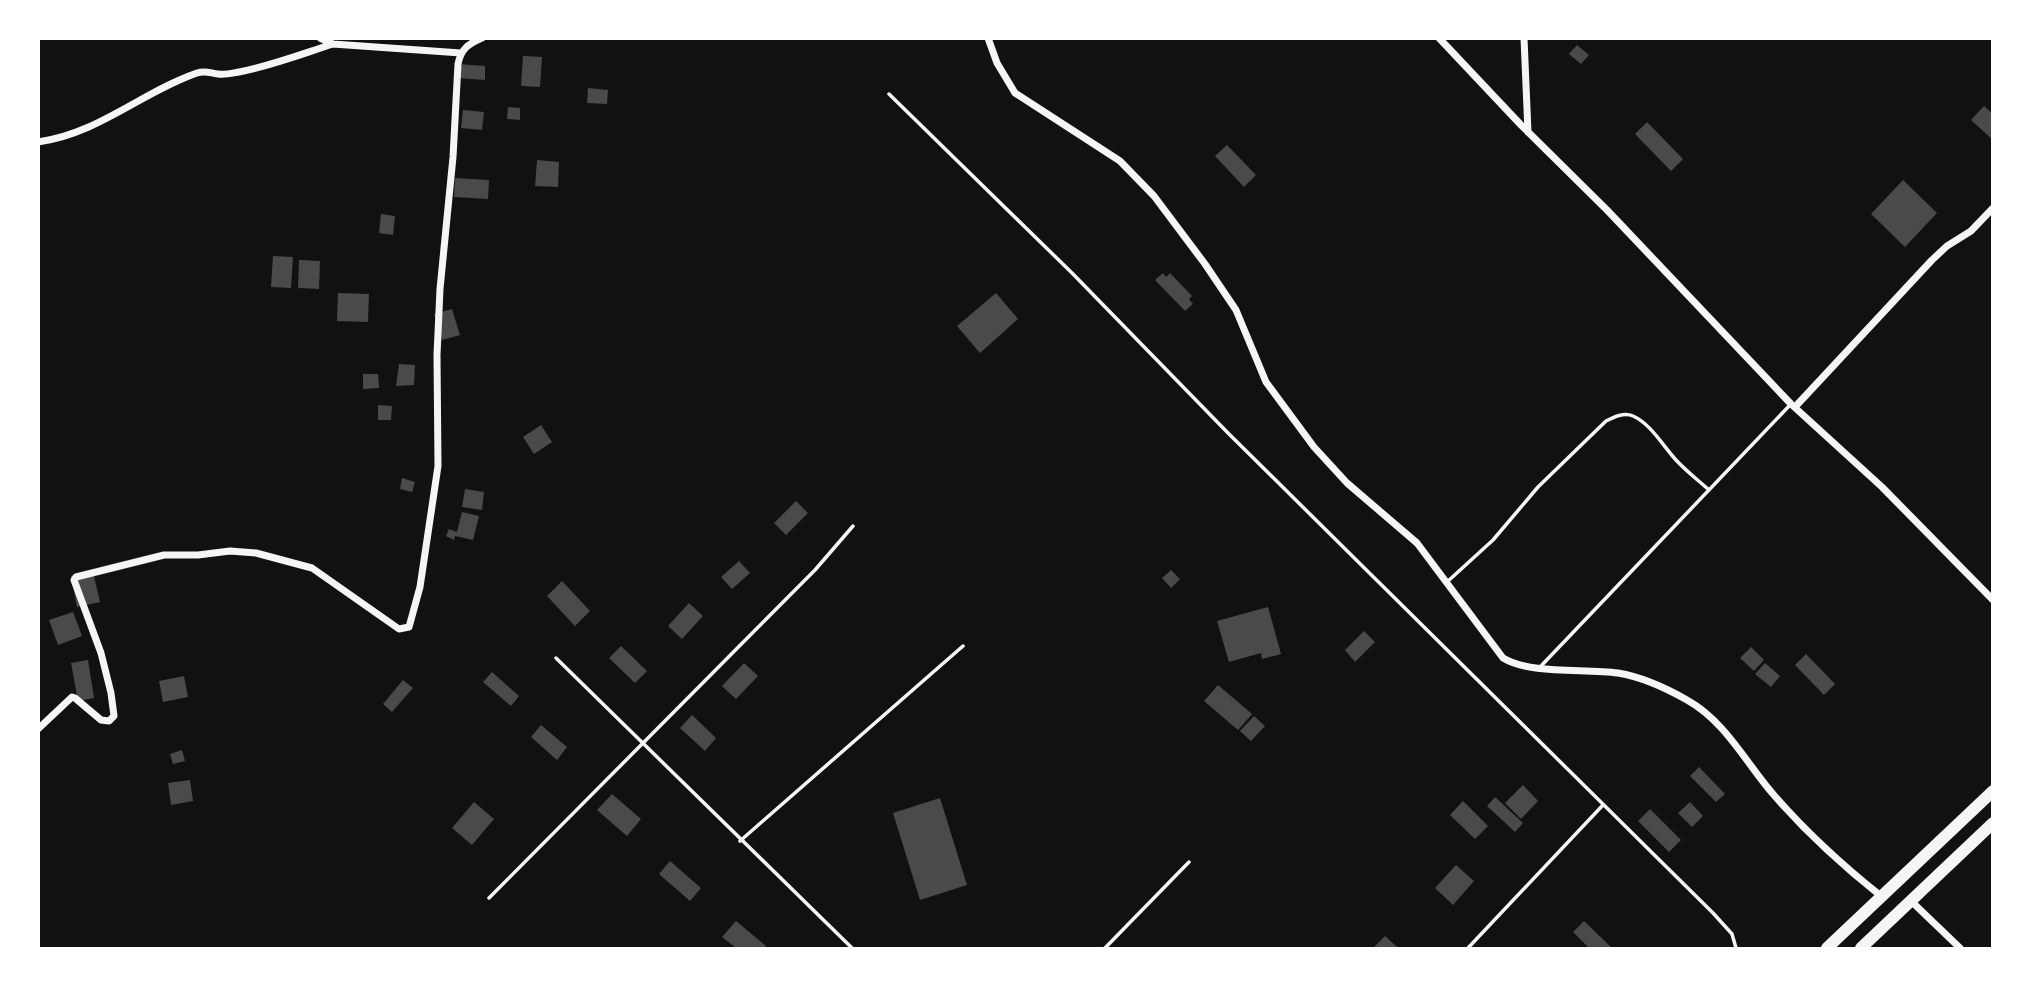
<svg xmlns="http://www.w3.org/2000/svg" width="2031" height="987" font-family="'Noto Sans',sans-serif">
<rect width="100%" height="100%" fill="#111"/>
<path fill="#4a4a4a" d="M 1577,45 L 1589,55 L 1581,64 L 1569,54 Z
M 523,56 L 542,57 L 540,87 L 521,86 Z
M 458,64 L 485,66 L 485,80 L 457,78 Z
M 588,88 L 608,90 L 607,104 L 587,103 Z
M 1984,106 L 1993,114 L 1993,140 L 1971,120 Z
M 508,107 L 520,108 L 520,120 L 507,119 Z
M 463,110 L 484,112 L 482,130 L 461,128 Z
M 1647,122 L 1683,159 L 1671,171 L 1635,134 Z
M 1227,145 L 1256,175 L 1244,187 L 1215,156 Z
M 537,160 L 559,162 L 558,187 L 535,186 Z
M 455,178 L 489,180 L 488,199 L 454,197 Z
M 1903,180 L 1937,213 L 1905,247 L 1871,214 Z
M 381,214 L 395,216 L 393,235 L 379,233 Z
M 273,256 L 293,257 L 291,288 L 271,287 Z
M 299,260 L 320,261 L 319,289 L 298,288 Z
M 1163,273 L 1166,277 L 1170,273 L 1192,296 L 1189,299 L 1193,304 L 1185,311 L 1155,280 Z
M 338,293 L 369,294 L 368,322 L 337,321 Z
M 996,293 L 1018,319 L 980,353 L 957,326 Z
M 452,309 L 460,335 L 442,340 L 434,314 Z
M 399,364 L 415,365 L 414,385 L 396,386 Z
M 363,374 L 378,374 L 379,388 L 363,389 Z
M 378,405 L 392,406 L 391,420 L 378,420 Z
M 541,425 L 552,442 L 534,454 L 523,437 Z
M 402,478 L 415,482 L 412,492 L 400,489 Z
M 465,489 L 484,492 L 482,510 L 462,507 Z
M 796,501 L 808,513 L 786,535 L 774,523 Z
M 462,512 L 479,516 L 473,540 L 455,536 L 454,540 L 446,536 L 449,529 L 457,532 Z
M 739,561 L 750,573 L 732,589 L 721,577 Z
M 1171,570 L 1180,579 L 1171,588 L 1162,578 Z
M 93,572 L 100,602 L 77,607 L 71,576 Z
M 562,581 L 590,611 L 575,626 L 547,596 Z
M 689,603 L 703,616 L 682,639 L 668,626 Z
M 1268,607 L 1281,654 L 1262,659 L 1261,653 L 1229,662 L 1217,621 Z
M 73,612 L 82,636 L 58,645 L 49,620 Z
M 1364,631 L 1375,642 L 1355,662 L 1345,650 Z
M 621,646 L 647,671 L 635,683 L 609,658 Z
M 1751,647 L 1764,660 L 1754,671 L 1740,658 Z
M 1806,654 L 1835,684 L 1824,695 L 1795,665 Z
M 88,660 L 94,698 L 78,701 L 71,663 Z
M 744,663 L 758,676 L 736,699 L 722,686 Z
M 1765,663 L 1780,676 L 1771,687 L 1755,674 Z
M 492,672 L 519,696 L 511,706 L 483,682 Z
M 184,676 L 188,697 L 163,702 L 159,681 Z
M 403,680 L 413,688 L 392,712 L 383,704 Z
M 1218,685 L 1252,714 L 1238,730 L 1204,701 Z
M 692,715 L 716,738 L 705,751 L 680,728 Z
M 1254,716 L 1265,726 L 1251,741 L 1240,731 Z
M 541,725 L 567,747 L 557,760 L 531,737 Z
M 182,750 L 185,761 L 173,764 L 170,754 Z
M 1699,767 L 1725,794 L 1716,802 L 1690,776 Z
M 190,780 L 193,801 L 171,805 L 168,783 Z
M 1523,785 L 1538,801 L 1521,819 L 1505,803 Z
M 612,794 L 641,819 L 627,836 L 597,810 Z
M 1495,797 L 1523,823 L 1515,832 L 1487,806 Z
M 940,798 L 967,885 L 920,900 L 893,813 Z
M 1463,801 L 1488,826 L 1475,839 L 1450,815 Z
M 474,802 L 494,819 L 472,845 L 452,828 Z
M 1690,802 L 1703,816 L 1692,827 L 1678,813 Z
M 1650,809 L 1681,840 L 1669,852 L 1638,821 Z
M 670,861 L 701,888 L 690,901 L 659,874 Z
M 1456,865 L 1474,881 L 1453,905 L 1435,888 Z
M 736,921 L 766,946 L 764,948 L 736,948 L 722,937 Z
M 1584,921 L 1612,948 L 1589,948 L 1573,932 Z
M 1385,936 L 1398,948 L 1373,948 Z"/>
<g fill="none" stroke-linecap="round" stroke-linejoin="round">
<path stroke="#f5f5f5" stroke-width="3.5" d="M 889,94 L 1072,273 L 1228,433 L 1713,913 L 1732,934 L 1736,948
M 1447,582 L 1493,540 L 1538,487 L 1606,421 C 1614,417 1624,412 1633,416 C 1651,424 1663,446 1676,460 C 1686,471 1698,480 1709,490
M 556,658 L 852,948
M 1541,666 L 1791,404
M 740,841 L 963,646
M 489,898 L 815,570 L 853,526
M 1105,948 L 1189,862
M 1468,948 L 1603,805"/>
<path stroke="#f5f5f5" stroke-width="7" d="M 320,38 L 333,44 L 461,53
M 988,38 L 997,63 L 1015,93 L 1120,161 L 1154,196 L 1205,264 L 1236,310 L 1266,382 L 1314,447 L 1347,483 L 1417,543 L 1503,658 C 1531,675 1585,668 1618,673 C 1642,677 1666,688 1687,700 C 1725,721 1746,763 1773,794 C 1806,832 1842,865 1881,896
M 1439,38 L 1521,125 L 1607,210 L 1791,404 L 1882,487 L 1993,600
M 1524,38 L 1528,132
M 38,142 C 98,134 142,92 197,73 C 205,70 210,73 218,74 C 225,75 233,73 239,72 C 271,66 302,54 333,44
M 1795,407 L 1932,260 L 1947,246 L 1971,231 L 1993,208
M 38,729 L 72,697 L 75,698 L 101,720 L 109,721 L 114,716 L 111,693 L 101,653 L 74,580 L 76,577 L 164,555 L 198,555 L 230,551 L 256,553 L 312,568 L 399,629 L 409,627 L 420,587 L 438,466 L 437,355 L 440,289 L 453,157 L 458,64 C 461,49 468,44 482,38
M 1911,901 L 1960,948"/>
<path stroke="#f5f5f5" stroke-width="12" d="M 1827,948 L 1993,791
M 1861,948 L 1993,823"/>
</g>
<rect width="2031" height="987" fill="none" stroke="#ffffff" stroke-width="80"/>
</svg>
